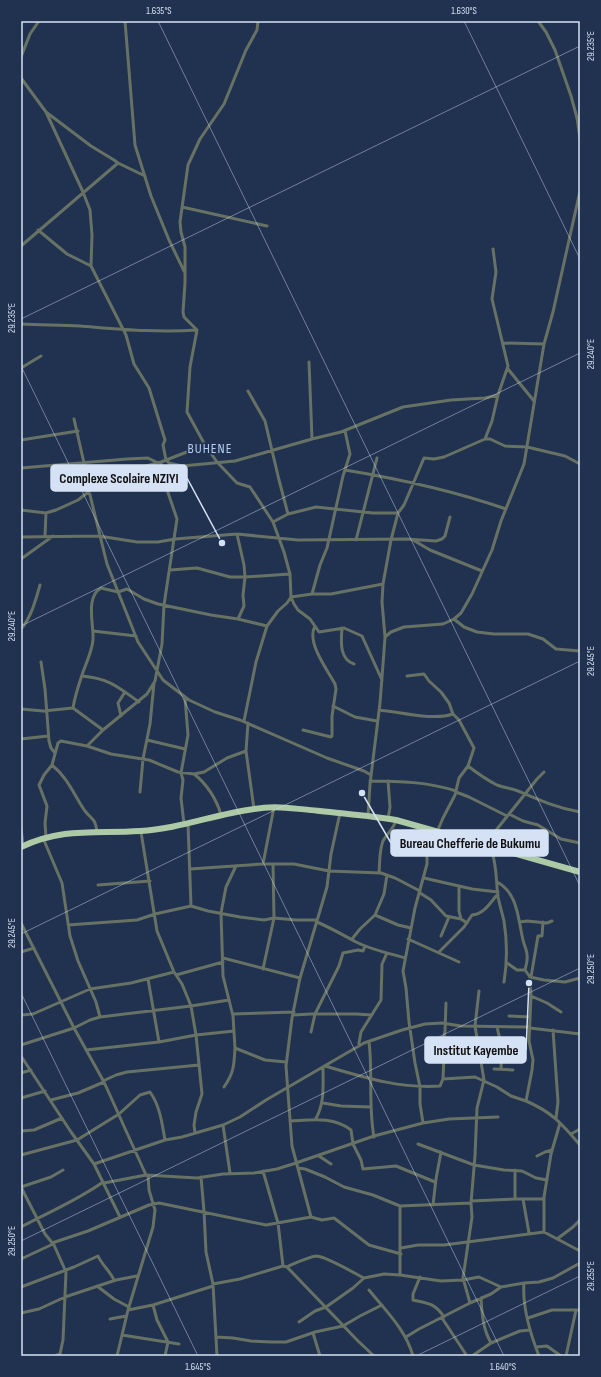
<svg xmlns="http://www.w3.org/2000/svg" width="601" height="1377" font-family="'Sofia Sans Condensed',sans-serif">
<rect width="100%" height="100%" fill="#203250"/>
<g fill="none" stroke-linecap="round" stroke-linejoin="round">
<path stroke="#677264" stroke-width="3" d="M 125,21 L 135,145 L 151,196 L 169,240 L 184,271
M 258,21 L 257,30 L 246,50 L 224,104 L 200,139 L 188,165 L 180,222 L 181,232 L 185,247 L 185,283 L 183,312 L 184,317 L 197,330 L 190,367 L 187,412 L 205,445 L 217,462 L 237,483 L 250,487 L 273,522 L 284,552 L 290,574 L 291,597 L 294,604 L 298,610 L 310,619 L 319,632 L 344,628 L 362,636 L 382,680
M 538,21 L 546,32 L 555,50 L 571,96 L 577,118 L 580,138
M 21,57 L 30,34 L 39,21
M 21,78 L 46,112 L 83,192 L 90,210 L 92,235 L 91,266 L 126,335 L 134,364 L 149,388 L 165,440 L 163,445 L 166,460 L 169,463 L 182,466 L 235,461 L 312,439 L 341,432 L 403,407 L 451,400 L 485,398 L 498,395 L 508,366 L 492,299 L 496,272 L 493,249
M 46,112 L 91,146 L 114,160 L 118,163
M 182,207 L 267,226
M 38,230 L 67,254 L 91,266
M 21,246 L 118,163 L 145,176
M 21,324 C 41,325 60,325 80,326 C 119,329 158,333 197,330
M 503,343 L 544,344
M 309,362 L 312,439
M 21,368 L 41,356
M 508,369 L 534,401
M 248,391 L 265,421 L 279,480 L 288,514 L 273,522
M 74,419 L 84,463 L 89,491 L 107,564 L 138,642 L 163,680 L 189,700 L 215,712 L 240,720 L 327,758 L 364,771 L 371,775
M 485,439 L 492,421 L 498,395
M 21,440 L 78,431
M 21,468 L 127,459 L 148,458 L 158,463
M 345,470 C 400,479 454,491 506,509
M 21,510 L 46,513 L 56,510 L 78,500 L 96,486 L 112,478 L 131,470 L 161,462 L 205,445
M 288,514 L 316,507 L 373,513 L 398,513
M 237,534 L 244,565 L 245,577 L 243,595 L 244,606 L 238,619
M 45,536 L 46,513
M 21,537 L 99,536 L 137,542 L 158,542 L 175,539 L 237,534 L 298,540 L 406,539 L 436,541 L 442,539 L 445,536 L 450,517
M 356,540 L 377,458
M 413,540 L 430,550 L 482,571
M 21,559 L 53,536
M 170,570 L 197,568 L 230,577 L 245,577 L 290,574
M 312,594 L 320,565 L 327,548 L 343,476 L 350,454 L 345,431
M 454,619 L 464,627 L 477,632 L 494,634 L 528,634 L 543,639 L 556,649 L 580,651
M 342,628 C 341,641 339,659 354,664
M 21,629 C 31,618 36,599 40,585
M 93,631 L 136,636
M 385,637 L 391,632 L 404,627 L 443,624 L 454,619 L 461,613 L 472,594 L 492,550 L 501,521 L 524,464 L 544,344 L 553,312 L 580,191
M 41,662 L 45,689 L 49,741 L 51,748 L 55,753
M 82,676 C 108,678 118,687 139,702
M 407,676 L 424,674 L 429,681 L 441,692 L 449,703 L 453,714 L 459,720 L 474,748 L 468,766 L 459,778 L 455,795 L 443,818 L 437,832
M 333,706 L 355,717 L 377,721
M 73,708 C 75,695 79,684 83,672 C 87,661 92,651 93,640 C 94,625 85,597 101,588 L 118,592 L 127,589 L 144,599 L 158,604 L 211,615 L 238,619 L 267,626
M 21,709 L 43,711 L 73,708 L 103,730
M 379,710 C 401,712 433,721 453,714
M 121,716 L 118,703 L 125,692
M 244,721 L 256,662 L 267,626 L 278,611 L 287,603 L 291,597 L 312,594 L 331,594 L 383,584
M 248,723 L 246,751 L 254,809
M 303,730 L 331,737 L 332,736 L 332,716 L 336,689 L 335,684 C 327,669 306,642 315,626
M 21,739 L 48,736
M 147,740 L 185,749
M 87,746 L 103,730 L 147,694 L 155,681 L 162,644 L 164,605 L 177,519 L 164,481 L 161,462
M 52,765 C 68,778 74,795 85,811 C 92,820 95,818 97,831
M 468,766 C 477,773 487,780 497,785 C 504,788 511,788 518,791 C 539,800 557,808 580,812
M 194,774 C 207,784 217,800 221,815
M 370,781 C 400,781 428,782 456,791
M 388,781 L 390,807 L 388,819
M 140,792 L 143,759 L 150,724 L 154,683
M 456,792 L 469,797 L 507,816
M 340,813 L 331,854 L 327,887 L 300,978 L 292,1018 L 286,1066 L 292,1146 L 311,1217 L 322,1220 L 334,1218 L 369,1245 L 401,1254
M 509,814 L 523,821 L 538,825 L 561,839 L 580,843
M 368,816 L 370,784 L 380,703 L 384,651 L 385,637 L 382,602 L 383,584 L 391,540 L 398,513 L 404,505 L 424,458 L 434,459 L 444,457 L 485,439 L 490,439 L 505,446 L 527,447 L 565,456 L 580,464
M 184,824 L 181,798 L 183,780 L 181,773 L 188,735 L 185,698
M 188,824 L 191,906
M 21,828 L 23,846
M 141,832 L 157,931 L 174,972 L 182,984 L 191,1006 L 196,1035 L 202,1094 L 196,1112 L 194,1125 L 195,1133
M 46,837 L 45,823 L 47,806 L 39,785 L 44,775 L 52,765 L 58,743 L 61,741 L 87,746 L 111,754 L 149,760 L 178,772 L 194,774 L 204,772 L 227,758 L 246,751
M 43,838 L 62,883 L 70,936 L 78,961 L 96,1002 L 100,1017
M 263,864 L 274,807
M 236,866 L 226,887 L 221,913 L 223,976 L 233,1016 L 235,1048 L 265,1060 L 286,1062
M 190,869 L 263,864 L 294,864 L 329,871 L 381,873 L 395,878 L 420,891
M 379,873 C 380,862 379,851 383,841 C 387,833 394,829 396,820
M 424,878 L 472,889 L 498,892
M 497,882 C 518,893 518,919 523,940 C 524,945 527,950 527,955 C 528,960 526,966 525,970 L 530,977 L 544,980 L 565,982 L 580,978
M 98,885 L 150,881
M 459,886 L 459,911 L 461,919 L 467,923
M 420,893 L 431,900 L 446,916 L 461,919
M 375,915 L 384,894 L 387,875
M 317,922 C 331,928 343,935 356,942 C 372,950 388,953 405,958
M 520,922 L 527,921 L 547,923 L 552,921
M 21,923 L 74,1028 L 104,1082 L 146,1175
M 68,925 L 137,920 L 155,914 L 191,906 L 208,911 L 240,917 L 264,920 L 274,918 L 296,920 L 317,920
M 441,936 L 449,917
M 352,939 L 360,929 L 375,915 L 398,925 L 411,928
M 408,939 L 459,962
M 21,952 L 34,948
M 439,952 L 464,927 L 472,915 C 483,914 489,905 496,896 L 498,895
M 223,958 L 300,978
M 507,963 L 517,970 L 525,970
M 263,969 L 274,918 L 273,864
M 176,975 L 223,962
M 530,977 L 531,996 L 529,1041 L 533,1060 L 532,1070 L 526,1101 C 552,1112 562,1124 580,1145
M 531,977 L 538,936 L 542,936 L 543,922
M 148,979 L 159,1042
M 504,982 C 507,964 507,940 504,921 C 502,913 500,906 498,897 C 496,882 497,867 492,852 L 488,850 C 487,843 490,839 493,834 L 537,779 L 544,772
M 531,996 L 547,1003 L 561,1012
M 233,1014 L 294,1012
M 21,1015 L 33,1014 L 90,989 L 131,983 L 174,972
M 293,1015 L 311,1014 L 356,1014 L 372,1015
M 509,1016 L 530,1017
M 497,1027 L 502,1048 L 501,1069
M 530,1028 L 580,1034
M 553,1030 L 558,1102 L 556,1118
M 311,1032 L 315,1014 L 339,966 L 343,953 L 358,950 L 363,951 L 365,946
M 369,1042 C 373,1073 368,1105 374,1137
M 21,1045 L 74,1028 L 90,1020 L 100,1017 L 191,1006 L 229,1000
M 359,1046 L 359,1043 L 361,1032 L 381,1000 L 382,964 L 387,953
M 86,1050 L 159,1042 L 196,1035 L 234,1031
M 21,1056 L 71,1132 L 94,1164 L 120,1217
M 325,1066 C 363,1077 400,1089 440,1086 L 443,1079 L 444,1055 L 443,1041 L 445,1031 L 446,1003
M 494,1069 L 513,1070
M 21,1073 L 31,1070
M 443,1079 L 475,1077 L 497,1087 L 511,1096 L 526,1101
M 103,1081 L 116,1075 L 127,1072 L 199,1065
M 224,1087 C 234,1073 234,1065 235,1048
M 21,1098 L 45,1091
M 51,1100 L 78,1093 L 104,1082
M 323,1103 L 341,1106 L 371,1107
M 315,1120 C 325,1104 323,1085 323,1067
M 290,1121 C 311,1120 333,1116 351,1130 L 353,1144 L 361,1160 L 363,1169 L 396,1166 L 435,1182
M 423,1123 L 420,1104 L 420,1087 L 415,1063 L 409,1022 L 406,988 L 403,971 L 415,908 L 427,864 L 427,852 L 435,831
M 223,1125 L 230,1173
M 21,1131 L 34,1130 L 62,1118
M 571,1134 L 580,1129
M 418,1144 L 474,1165 L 504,1170 L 522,1171 L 536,1178 L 547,1180
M 21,1155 L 77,1140 L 119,1114 L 140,1095 L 150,1092 C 160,1106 162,1123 165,1140
M 319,1156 L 331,1164
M 537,1156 L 545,1152 L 552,1150
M 94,1164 L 165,1140 L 182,1137 L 223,1125 L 240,1117 L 266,1100 L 364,1043 L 402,1030 L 425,1024 L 442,1023 L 461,1026 L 530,1027
M 298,1168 L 305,1169 L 325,1177 L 344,1187 L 373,1195 L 400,1206 L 400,1275
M 515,1170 L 515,1199
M 263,1171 L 278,1223 L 283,1266
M 201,1177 L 204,1211 L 206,1252 L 213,1284 L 217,1356
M 104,1183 L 146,1175 L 197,1178 L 223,1174 L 254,1173 L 277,1169 L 296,1163 L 374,1136 L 423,1123 L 449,1119 L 498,1117
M 21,1187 L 45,1234 L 54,1245 L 66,1272 L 63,1340 L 60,1354 L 55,1356
M 21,1187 L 51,1177 L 63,1170
M 523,1199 L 529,1233
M 471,1201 L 515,1199 L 544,1199
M 433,1205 L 436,1179 L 441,1152
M 400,1206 L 471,1203
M 21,1227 C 49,1212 78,1200 103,1182
M 544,1232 L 544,1197 L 551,1154 L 560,1123
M 557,1239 L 573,1227 L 580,1220
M 52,1243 L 88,1231 L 149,1205 L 159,1203 L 266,1225 L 311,1217
M 401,1248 L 418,1245 L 444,1245 L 544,1232 L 580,1251
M 21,1259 L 53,1244
M 287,1267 C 292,1264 312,1256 317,1256 C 327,1257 354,1273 364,1278
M 420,1277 L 413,1294 L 413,1300 C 427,1303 435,1303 444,1317
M 524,1283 C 522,1307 530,1333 539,1356
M 213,1284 L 240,1279 L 283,1266 L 287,1267 L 358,1341 L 374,1356
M 97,1286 L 114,1299 L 129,1307
M 21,1287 L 74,1267 L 98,1256 C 102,1265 110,1271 114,1280
M 369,1290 C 386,1311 406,1330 413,1356
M 481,1298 C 482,1315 483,1329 491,1343
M 470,1303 L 463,1278 L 472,1217 L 471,1203 L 475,1156 L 477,1108 L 484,1080 L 475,1026 L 479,991
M 153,1305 L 157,1320 L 168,1342 L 165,1356
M 128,1310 L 153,1305 L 213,1286
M 21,1313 L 39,1309 L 65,1297 L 116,1280 L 137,1276
M 442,1318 L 467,1356
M 528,1318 L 552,1310 L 580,1310
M 110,1319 L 126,1316
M 299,1322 L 315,1311 L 326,1307 L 353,1288 L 364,1278 L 384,1274 L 400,1275 L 441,1281 L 463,1280 L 479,1277 L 501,1287 L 524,1283 L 539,1282 L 553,1278 L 580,1263
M 313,1333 L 320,1356
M 122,1335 L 179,1344
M 216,1337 L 233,1338 L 251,1341 L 272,1342 L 286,1342 L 315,1332 L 343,1326 L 360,1316 L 382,1305
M 406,1337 L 419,1329 L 470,1303 L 491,1294 L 501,1287
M 536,1347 L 547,1346 L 561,1356
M 117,1356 L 128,1310 L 153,1227 L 155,1210 L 149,1190 L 148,1175
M 459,1356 L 472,1356 L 491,1343 L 520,1331 L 530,1330
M 566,1356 L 576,1310"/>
<path stroke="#adcaa7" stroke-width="6" d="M 21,847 C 64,827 96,834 140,831 C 179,829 215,814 254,809 C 276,805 298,809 320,811 C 346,814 371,816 396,820 L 580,872"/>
</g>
<path fill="none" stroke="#d5e1f4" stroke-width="1" stroke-opacity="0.45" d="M 158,21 L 580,886M 464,21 L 580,259M 21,319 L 580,46M 21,366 L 504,1356M 21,626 L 580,353M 21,934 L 580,661M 21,993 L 198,1356M 21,1241 L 580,968M 416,1356 L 580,1276"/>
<g text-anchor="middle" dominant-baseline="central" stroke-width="3.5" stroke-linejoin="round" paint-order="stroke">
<g font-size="14" letter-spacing="1" fill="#b6cdf2" stroke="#203250">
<text x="210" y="448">BUHENE</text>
</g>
</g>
<path fill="none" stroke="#d5e1f4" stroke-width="1.5" d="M222 543L187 478M362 793L391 843M529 983L526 1050"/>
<g fill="#d5e1f4" stroke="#203250" stroke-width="1.5">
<circle cx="222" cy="543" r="4"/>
<circle cx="362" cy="793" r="4"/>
<circle cx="529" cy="983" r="4"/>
</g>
<g fill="#d5e1f4" stroke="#d5e1f4" stroke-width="1.5">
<rect x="51" y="465" width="136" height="26" rx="4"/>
<rect x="391" y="830" width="157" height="26" rx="4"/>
<rect x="425" y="1037" width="101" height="26" rx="4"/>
</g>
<g font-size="14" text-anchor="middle" font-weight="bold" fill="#111">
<text x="119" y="483">Complexe Scolaire NZIYI</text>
<text x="470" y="848">Bureau Chefferie de Bukumu</text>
<text x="476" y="1055">Institut Kayembe</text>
</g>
<rect width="601" height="1377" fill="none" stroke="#203250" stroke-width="44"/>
<rect x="22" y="22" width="557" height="1333" fill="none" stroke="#d5e1f4" stroke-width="1.5"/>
<g font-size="10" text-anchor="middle" fill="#d5e1f4">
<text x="159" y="14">1.635°S</text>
<text x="464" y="14">1.630°S</text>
<text transform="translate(590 46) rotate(-90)" y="4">29.235°E</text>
<text transform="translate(11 318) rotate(-90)" y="4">29.235°E</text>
<text transform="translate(590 354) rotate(-90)" y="4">29.240°E</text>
<text transform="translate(11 626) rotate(-90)" y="4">29.240°E</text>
<text transform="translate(590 661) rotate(-90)" y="4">29.245°E</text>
<text transform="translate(11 933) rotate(-90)" y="4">29.245°E</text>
<text transform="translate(590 969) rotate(-90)" y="4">29.250°E</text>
<text transform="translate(11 1241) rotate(-90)" y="4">29.250°E</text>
<text transform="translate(590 1276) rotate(-90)" y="4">29.255°E</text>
<text x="198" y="1370">1.645°S</text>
<text x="503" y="1370">1.640°S</text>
</g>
</svg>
